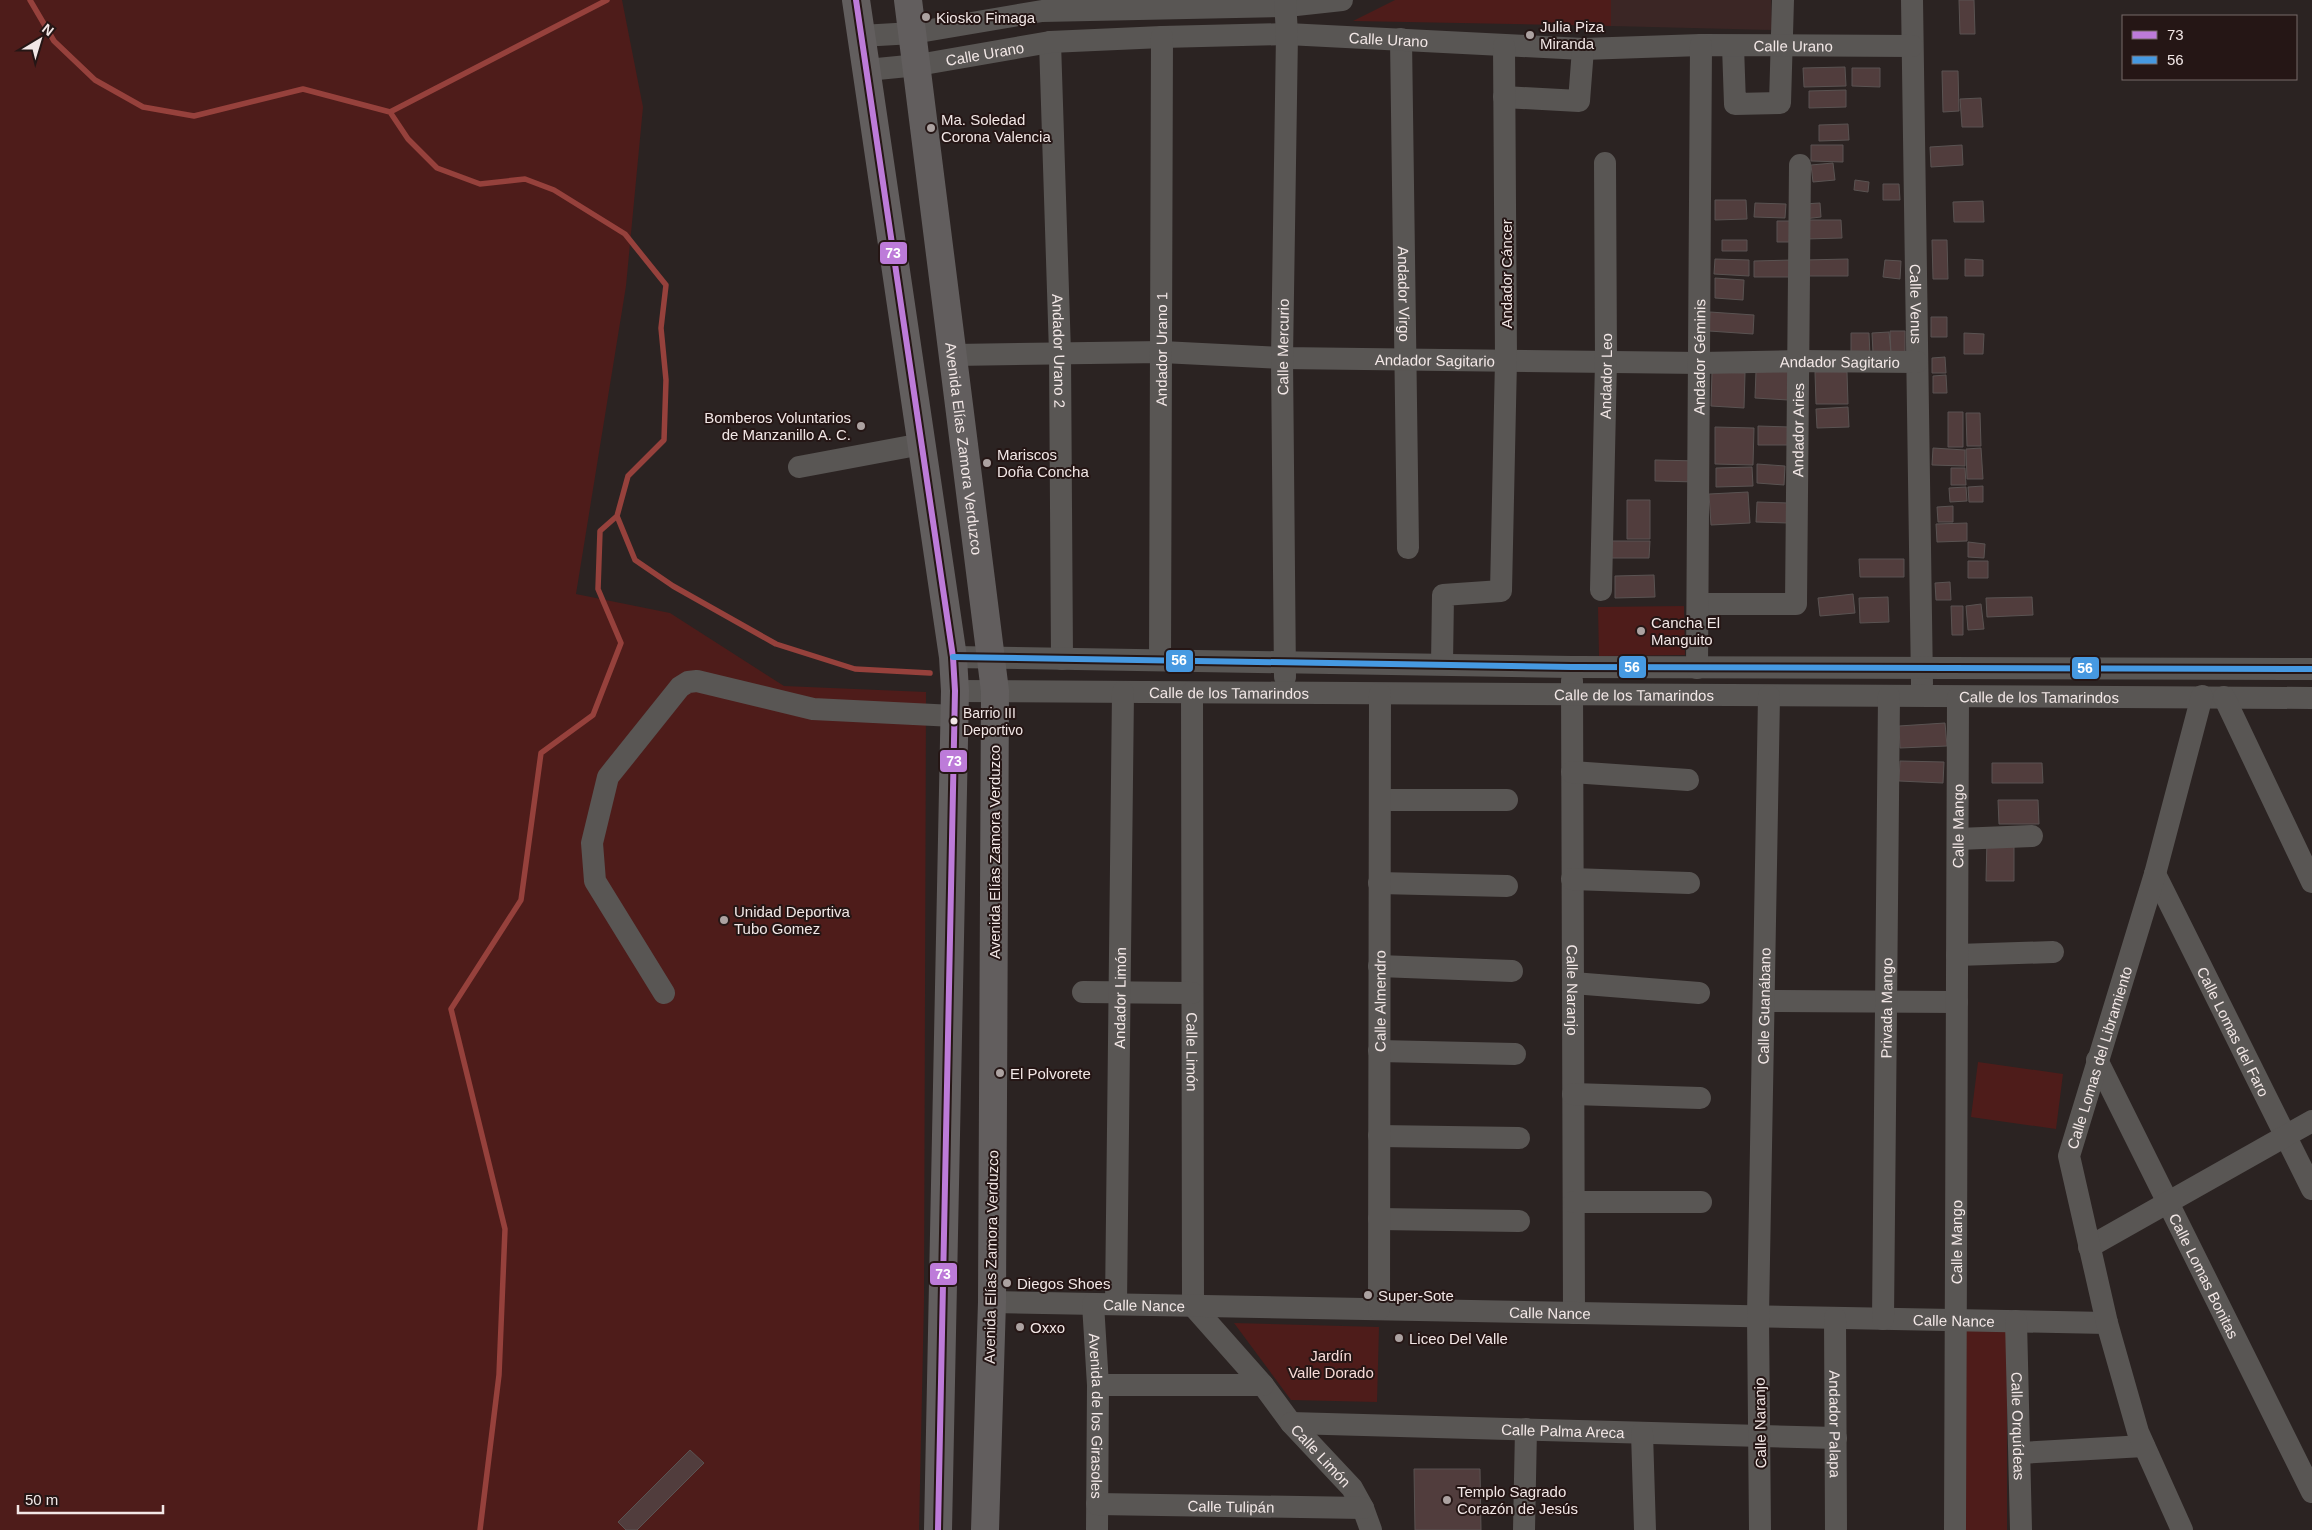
<svg xmlns="http://www.w3.org/2000/svg" width="2312" height="1530" font-family="Helvetica,sans-serif">
<rect width="100%" height="100%" fill="#2b2322"/>
<path fill="#3b2625" d="M 1611,0 L 1771,0 L 1772,30 L 1611,26 Z"/>
<path fill="#4e1c1a" d="M 0,0 L 622,0 L 643,107 L 626,286 L 576,594 L 670,613 L 784,686 L 926,692 L 924,1300 L 919,1530 L 0,1530 Z
M 1395,0 L 1611,0 L 1611,26 L 1353,21 Z
M 1684,606 L 1685,655 L 1599,656 L 1598,607 Z
M 1978,1062 L 2063,1074 L 2056,1129 L 1971,1117 Z
M 1234,1323 L 1379,1327 L 1377,1402 L 1291,1400 Z
M 1965,1329 L 2007,1329 L 2007,1530 L 1965,1530 Z"/>
<g fill="none" stroke-linecap="round" stroke-linejoin="round">
<path stroke="#96413c" stroke-width="5.5" d="M 30,0 L 54,41 L 95,80 L 143,107 L 194,116 L 303,89 L 390,112 L 607,0
M 390,112 L 408,139 L 437,168 L 480,184 L 525,179 L 554,190 L 625,234 L 666,285 L 661,328 L 666,380 L 664,440 L 628,476 L 617,516 L 635,560 L 673,586 L 776,644 L 855,669 L 930,673
M 480,1530 L 499,1375 L 505,1229 L 451,1009 L 521,900 L 541,753 L 593,715 L 621,643 L 598,589 L 600,531 L 617,516"/>
</g>
<path fill="#513d3d" stroke="#5a5352" d="M 1959,0 L 1974,0 L 1975,34 L 1960,34 Z
M 1845,67 L 1846,86 L 1804,87 L 1803,68 Z
M 1852,68 L 1880,68 L 1880,87 L 1852,86 Z
M 1942,71 L 1958,71 L 1959,111 L 1943,112 Z
M 1846,90 L 1846,107 L 1809,108 L 1809,91 Z
M 1981,98 L 1983,127 L 1962,127 L 1960,99 Z
M 1848,124 L 1849,140 L 1819,141 L 1819,125 Z
M 1811,145 L 1843,145 L 1843,162 L 1811,161 Z
M 1962,145 L 1963,165 L 1931,167 L 1930,147 Z
M 1833,163 L 1835,180 L 1813,182 L 1811,165 Z
M 1855,180 L 1869,182 L 1868,192 L 1854,190 Z
M 1883,184 L 1899,184 L 1900,200 L 1883,200 Z
M 1715,200 L 1746,200 L 1747,219 L 1715,220 Z
M 1983,201 L 1984,222 L 1954,222 L 1953,202 Z
M 1755,203 L 1786,204 L 1785,218 L 1754,217 Z
M 1820,203 L 1821,217 L 1804,219 L 1803,204 Z
M 1806,220 L 1841,220 L 1842,238 L 1806,239 Z
M 1777,221 L 1792,221 L 1792,242 L 1777,242 Z
M 1722,240 L 1747,240 L 1747,251 L 1722,251 Z
M 1932,240 L 1947,240 L 1948,279 L 1933,279 Z
M 1715,259 L 1749,260 L 1749,276 L 1714,274 Z
M 1848,259 L 1848,276 L 1805,276 L 1805,260 Z
M 1965,259 L 1983,260 L 1983,276 L 1965,276 Z
M 1793,260 L 1793,277 L 1754,277 L 1754,261 Z
M 1885,260 L 1901,261 L 1900,279 L 1883,277 Z
M 1715,278 L 1744,280 L 1743,300 L 1715,298 Z
M 1710,312 L 1754,315 L 1753,334 L 1709,331 Z
M 1931,317 L 1947,317 L 1947,337 L 1931,337 Z
M 1890,331 L 1905,331 L 1905,354 L 1891,355 Z
M 1889,332 L 1891,353 L 1873,353 L 1872,333 Z
M 1851,333 L 1869,333 L 1870,356 L 1851,356 Z
M 1964,333 L 1984,334 L 1983,354 L 1964,354 Z
M 1945,357 L 1946,373 L 1932,373 L 1932,358 Z
M 1756,371 L 1789,372 L 1788,400 L 1755,398 Z
M 1712,372 L 1745,373 L 1744,408 L 1711,406 Z
M 1815,372 L 1847,372 L 1848,404 L 1816,404 Z
M 1946,375 L 1947,393 L 1933,393 L 1933,376 Z
M 1848,407 L 1849,427 L 1817,428 L 1816,409 Z
M 1948,412 L 1963,412 L 1963,447 L 1948,447 Z
M 1966,413 L 1980,413 L 1981,446 L 1967,446 Z
M 1758,426 L 1790,427 L 1790,445 L 1758,445 Z
M 1715,427 L 1754,428 L 1753,465 L 1715,464 Z
M 1933,448 L 1965,450 L 1965,466 L 1932,465 Z
M 1981,448 L 1983,479 L 1967,479 L 1966,449 Z
M 1655,460 L 1698,461 L 1697,482 L 1655,481 Z
M 1757,464 L 1785,466 L 1784,485 L 1757,483 Z
M 1752,467 L 1753,486 L 1716,487 L 1716,468 Z
M 1951,468 L 1965,468 L 1966,485 L 1951,485 Z
M 1983,486 L 1983,502 L 1969,502 L 1968,487 Z
M 1966,487 L 1967,501 L 1950,502 L 1949,488 Z
M 1748,492 L 1750,523 L 1711,525 L 1709,494 Z
M 1627,500 L 1650,500 L 1650,539 L 1627,539 Z
M 1757,502 L 1789,503 L 1788,523 L 1756,522 Z
M 1953,506 L 1953,522 L 1938,522 L 1937,507 Z
M 1967,523 L 1967,541 L 1937,542 L 1936,524 Z
M 1610,541 L 1650,541 L 1649,558 L 1610,558 Z
M 1968,542 L 1985,544 L 1984,558 L 1968,557 Z
M 1859,559 L 1904,559 L 1904,577 L 1860,577 Z
M 1968,561 L 1988,561 L 1988,578 L 1968,578 Z
M 1654,575 L 1655,597 L 1615,598 L 1615,576 Z
M 1950,582 L 1951,600 L 1936,600 L 1935,583 Z
M 1853,594 L 1855,613 L 1820,616 L 1818,598 Z
M 1888,597 L 1889,622 L 1860,623 L 1859,598 Z
M 2032,597 L 2033,615 L 1987,617 L 1986,598 Z
M 1981,604 L 1984,629 L 1968,630 L 1966,606 Z
M 1951,606 L 1963,606 L 1963,635 L 1952,635 Z
M 1945,723 L 1947,746 L 1900,748 L 1899,726 Z
M 1900,761 L 1944,762 L 1943,783 L 1899,781 Z
M 1992,763 L 2042,763 L 2043,783 L 1992,783 Z
M 1998,800 L 2038,800 L 2039,824 L 1999,824 Z
M 1987,839 L 2014,840 L 2014,881 L 1986,881 Z
M 690,1450 L 704,1463 L 637,1530 L 626,1530 L 618,1522 Z
M 1414,1469 L 1480,1469 L 1481,1530 L 1415,1530 Z"/>
<g fill="none" stroke-linecap="round" stroke-linejoin="round">
<g stroke="#595654" stroke-width="22">
<path id="s1" d="M 1912,0 L 1922,684"/>
<path d="M 861,36 L 913,33 L 1042,11 L 1287,6 L 1342,0"/>
<path id="s2" d="M 1401,39 L 1408,548"/>
<path id="s3" d="M 1050,42 L 1060,353 L 1062,659"/>
<path d="M 1733,46 L 1735,104 L 1780,103 L 1783,0"/>
<path id="s4" d="M 867,70 L 918,65 L 1050,42 L 1162,37 L 1287,34 L 1583,49 L 1701,45 L 1912,46"/>
<path d="M 1504,97 L 1579,101 L 1583,49"/>
<path id="s5" d="M 954,355 L 1162,352 L 1282,358 L 1701,363 L 1799,361 L 1917,362"/>
<path d="M 799,467 L 922,444"/>
<path id="s6" d="M 1601,590 L 1606,361 L 1605,163"/>
<path id="s7" d="M 1698,604 L 1796,604 L 1800,165"/>
<path d="M 953,657 L 1572,667 L 2312,669"/>
<path id="s8" d="M 1160,660 L 1162,37"/>
<path d="M 1442,664 L 1443,595 L 1501,591 L 1506,360 L 1504,46"/>
<path id="s9" d="M 1697,668 L 1701,45"/>
<path id="s10" d="M 1285,677 L 1282,358 L 1287,34 L 1285,0"/>
<path id="s11" d="M 1572,681 L 1574,1313"/>
<path id="s12" d="M 955,691 L 2312,698"/>
<path id="s13" d="M 1192,693 L 1193,1306 L 1263,1385 L 1291,1423 L 1352,1488 L 1363,1508 L 1371,1530"/>
<path d="M 2224,697 L 2312,882"/>
<path d="M 1572,772 L 1688,780"/>
<path d="M 1380,800 L 1507,800"/>
<path d="M 1958,839 L 2032,836"/>
<path id="s14" d="M 2155,874 L 2312,1189"/>
<path d="M 1572,879 L 1689,883"/>
<path d="M 1379,883 L 1507,886"/>
<path d="M 1957,955 L 2053,952"/>
<path d="M 1379,966 L 1512,971"/>
<path d="M 1573,983 L 1699,993"/>
<path d="M 1083,992 L 1192,993"/>
<path d="M 664,993 L 595,881 L 592,843 L 608,777 L 680,687 L 688,682 L 697,681 L 813,709 L 954,716"/>
<path d="M 1764,1001 L 1957,1002"/>
<path d="M 1379,1051 L 1515,1054"/>
<path id="s15" d="M 2097,1060 L 2312,1492"/>
<path d="M 1573,1094 L 1700,1098"/>
<path d="M 1379,1136 L 1519,1138"/>
<path d="M 1574,1202 L 1701,1202"/>
<path d="M 1379,1219 L 1519,1221"/>
<path d="M 2089,1247 L 2312,1121"/>
<path id="s16" d="M 992,1302 L 2107,1323"/>
<path id="s17" d="M 1093,1304 L 1098,1385 L 1097,1530"/>
<path id="s18" d="M 1116,1304 L 1123,692"/>
<path id="s19" d="M 1379,1309 L 1380,694"/>
<path id="s20" d="M 1835,1318 L 1836,1530"/>
<path id="s21" d="M 1883,1319 L 1889,696"/>
<path id="s22" d="M 2016,1321 L 2021,1530"/>
<path d="M 1098,1385 L 1263,1385"/>
<path id="s23" d="M 1291,1423 L 1836,1438"/>
<path d="M 1642,1433 L 1645,1530"/>
<path d="M 2020,1453 L 2144,1446"/>
<path id="s24" d="M 1097,1504 L 1363,1508"/>
<path d="M 1524,1530 L 1526,1429"/>
<path id="s25" d="M 1760,1530 L 1758,1316 L 1769,696"/>
<path id="s26" d="M 1955,1530 L 1958,698"/>
<path id="s27" d="M 2182,1530 L 2138,1432 L 2107,1323 L 2069,1156 L 2155,874 L 2202,696"/>
</g>
<g stroke="#625e5e" stroke-width="28">
<path d="M 856,0 L 953,657 L 955,691 L 938,1530"/>
<path id="s28" d="M 908,0 L 995,691 L 992,1302 L 985,1530"/>
</g>
<defs>
<path id="bus-1" d="M 856,0 L 953,657 L 955,691 L 938,1530"/>
<path id="bus-2" d="M 953,657 L 1572,667 L 2312,669"/>
</defs>
<use href="#bus-1" stroke="#251615" stroke-width="10"/>
<use href="#bus-2" stroke="#251615" stroke-width="10"/>
<use href="#bus-1" stroke="#bd7bd9" stroke-width="6"/>
<use href="#bus-2" stroke="#4699e1" stroke-width="6"/>
</g>
<g fill="#aca2a1" stroke="#251615" stroke-width="2">
<circle cx="926" cy="17" r="5"/>
<circle cx="1530" cy="35" r="5"/>
<circle cx="931" cy="128" r="5"/>
<circle cx="861" cy="426" r="5"/>
<circle cx="987" cy="463" r="5"/>
<circle cx="1641" cy="631" r="5"/>
<circle cx="724" cy="920" r="5"/>
<circle cx="1000" cy="1073" r="5"/>
<circle cx="1007" cy="1283" r="5"/>
<circle cx="1368" cy="1295" r="5"/>
<circle cx="1020" cy="1327" r="5"/>
<circle cx="1399" cy="1338" r="5"/>
<circle cx="1447" cy="1500" r="5"/>
</g>
<circle fill="#f2e7e6" stroke="#251615" stroke-width="2" cx="954" cy="721" r="4.5"/>
<g text-anchor="middle" dominant-baseline="central" stroke-width="4" stroke-linejoin="round" paint-order="stroke">
<g font-size="14" fill="#f2e7e6" stroke="#251615" text-anchor="start">
<text x="963" y="713">Barrio III<tspan x="963" dy="17">Deportivo</tspan></text>
</g>
<g font-size="15" fill="#f2e7e6" stroke="#251615" text-anchor="start">
<text x="936" y="17">Kiosko Fimaga</text>
<text x="1540" y="26">Julia Piza<tspan x="1540" dy="17">Miranda</tspan></text>
<text x="941" y="119">Ma. Soledad<tspan x="941" dy="17">Corona Valencia</tspan></text>
<text x="851" y="417" text-anchor="end">Bomberos Voluntarios<tspan x="851" dy="17">de Manzanillo A. C.</tspan></text>
<text x="997" y="454">Mariscos<tspan x="997" dy="17">Doña Concha</tspan></text>
<text x="1651" y="622">Cancha El<tspan x="1651" dy="17">Manguito</tspan></text>
<text x="734" y="911">Unidad Deportiva<tspan x="734" dy="17">Tubo Gomez</tspan></text>
<text x="1010" y="1073">El Polvorete</text>
<text x="1017" y="1283">Diegos Shoes</text>
<text x="1378" y="1295">Super-Sote</text>
<text x="1030" y="1327">Oxxo</text>
<text x="1409" y="1338">Liceo Del Valle</text>
<text x="1457" y="1491">Templo Sagrado<tspan x="1457" dy="17">Corazón de Jesús</tspan></text>
</g>
<g font-size="15" fill="#f2e7e6" stroke="#251615">
<text stroke="none"><textPath href="#s4" startOffset="524">Calle Urano</textPath></text>
<text stroke="none"><textPath href="#s4" startOffset="929">Calle Urano</textPath></text>
<text stroke="none"><textPath href="#s4" startOffset="119">Calle Urano</textPath></text>
<text transform="translate(1506 274) rotate(-90)">Andador Cáncer</text>
<text stroke="none"><textPath href="#s2" startOffset="255">Andador Virgo</textPath></text>
<text stroke="none"><textPath href="#s1" startOffset="304">Calle Venus</textPath></text>
<text stroke="none"><textPath href="#s10" startOffset="330">Calle Mercurio</textPath></text>
<text stroke="none"><textPath href="#s8" startOffset="311">Andador Urano 1</textPath></text>
<text stroke="none"><textPath href="#s3" startOffset="309">Andador Urano 2</textPath></text>
<text stroke="none"><textPath href="#s9" startOffset="311">Andador Géminis</textPath></text>
<text stroke="none"><textPath href="#s5" startOffset="481">Andador Sagitario</textPath></text>
<text stroke="none"><textPath href="#s5" startOffset="886">Andador Sagitario</textPath></text>
<text stroke="none"><textPath href="#s6" startOffset="214">Andador Leo</textPath></text>
<text stroke="none"><textPath href="#s7" startOffset="272">Andador Aries</textPath></text>
<text stroke="none"><textPath href="#s28" startOffset="452">Avenida Elías Zamora Verduzco</textPath></text>
<text stroke="none"><textPath href="#s12" startOffset="274">Calle de los Tamarindos</textPath></text>
<text stroke="none"><textPath href="#s12" startOffset="679">Calle de los Tamarindos</textPath></text>
<text stroke="none"><textPath href="#s12" startOffset="1084">Calle de los Tamarindos</textPath></text>
<text stroke="none"><textPath href="#s26" startOffset="704">Calle Mango</textPath></text>
<text transform="translate(994 852) rotate(-90)">Avenida Elías Zamora Verduzco</text>
<text stroke="none"><textPath href="#s11" startOffset="309">Calle Naranjo</textPath></text>
<text stroke="none"><textPath href="#s18" startOffset="306">Andador Limón</textPath></text>
<text stroke="none"><textPath href="#s19" startOffset="308">Calle Almendro</textPath></text>
<text stroke="none"><textPath href="#s25" startOffset="524">Calle Guanábano</textPath></text>
<text stroke="none"><textPath href="#s21" startOffset="311">Privada Mango</textPath></text>
<text stroke="none"><textPath href="#s14" startOffset="176">Calle Lomas del Faro</textPath></text>
<text stroke="none"><textPath href="#s13" startOffset="359">Calle Limón</textPath></text>
<text stroke="none"><textPath href="#s27" startOffset="495">Calle Lomas del Libramiento</textPath></text>
<text stroke="none"><textPath href="#s26" startOffset="288">Calle Mango</textPath></text>
<text transform="translate(991 1257) rotate(-89)">Avenida Elías Zamora Verduzco</text>
<text stroke="none"><textPath href="#s15" startOffset="241">Calle Lomas Bonitas</textPath></text>
<text stroke="none"><textPath href="#s16" startOffset="152">Calle Nance</textPath></text>
<text stroke="none"><textPath href="#s16" startOffset="558">Calle Nance</textPath></text>
<text stroke="none"><textPath href="#s16" startOffset="962">Calle Nance</textPath></text>
<text stroke="none"><textPath href="#s17" startOffset="112">Avenida de los Girasoles</textPath></text>
<text transform="translate(1760 1423) rotate(-91)">Calle Naranjo</text>
<text stroke="none"><textPath href="#s20" startOffset="106">Andador Palapa</textPath></text>
<text stroke="none"><textPath href="#s22" startOffset="105">Calle Orquídeas</textPath></text>
<text stroke="none"><textPath href="#s23" startOffset="272">Calle Palma Areca</textPath></text>
<text stroke="none"><textPath href="#s13" startOffset="810">Calle Limón</textPath></text>
<text stroke="none"><textPath href="#s24" startOffset="134">Calle Tulipán</textPath></text>
</g>
<g font-size="15" fill="#f7dcd8" stroke="#251615">
<text x="1331" y="1355">Jardín<tspan x="1331" dy="17">Valle Dorado</tspan></text>
</g>
</g>
<g stroke="#251615" stroke-width="2">
<rect x="879" y="241" width="29" height="24" rx="5" fill="#bd7bd9"/>
<rect x="1165" y="649" width="29" height="24" rx="5" fill="#4699e1"/>
<rect x="1618" y="655" width="29" height="24" rx="5" fill="#4699e1"/>
<rect x="2071" y="656" width="29" height="24" rx="5" fill="#4699e1"/>
<rect x="939" y="749" width="29" height="24" rx="5" fill="#bd7bd9"/>
<rect x="929" y="1262" width="29" height="24" rx="5" fill="#bd7bd9"/>
</g>
<g font-size="14" text-anchor="middle" font-weight="bold" fill="#fff">
<text x="893" y="258">73</text>
<text x="1179" y="665">56</text>
<text x="1632" y="672">56</text>
<text x="2085" y="673">56</text>
<text x="954" y="766">73</text>
<text x="943" y="1279">73</text>
</g>
<rect x="2122" y="15" width="175" height="65" fill="#251615" stroke="#776a69"/>
<rect x="2132" y="31" width="25" height="8" fill="#bd7bd9" stroke="#776a69"/>
<text x="2167" y="40" font-size="15" fill="#f2e7e6">73</text>
<rect x="2132" y="56" width="25" height="8" fill="#4699e1" stroke="#776a69"/>
<text x="2167" y="65" font-size="15" fill="#f2e7e6">56</text>
<g transform="translate(40 40) rotate(38)" stroke="#251615" stroke-width="4" paint-order="stroke">
<path d="M0-4L9 19L0 12L-9 19Z" fill="#f2e7e6"/>
<text y="-8" font-size="14" font-weight="bold" text-anchor="middle" fill="#f2e7e6">N</text>
</g>
<path d="M18 1505v8h145v-8" fill="none" stroke="#f2e7e6" stroke-width="2.5"/>
<text x="25" y="1505" font-size="15" fill="#f2e7e6" stroke="#251615" stroke-width="4" paint-order="stroke">50 m</text>
</svg>
